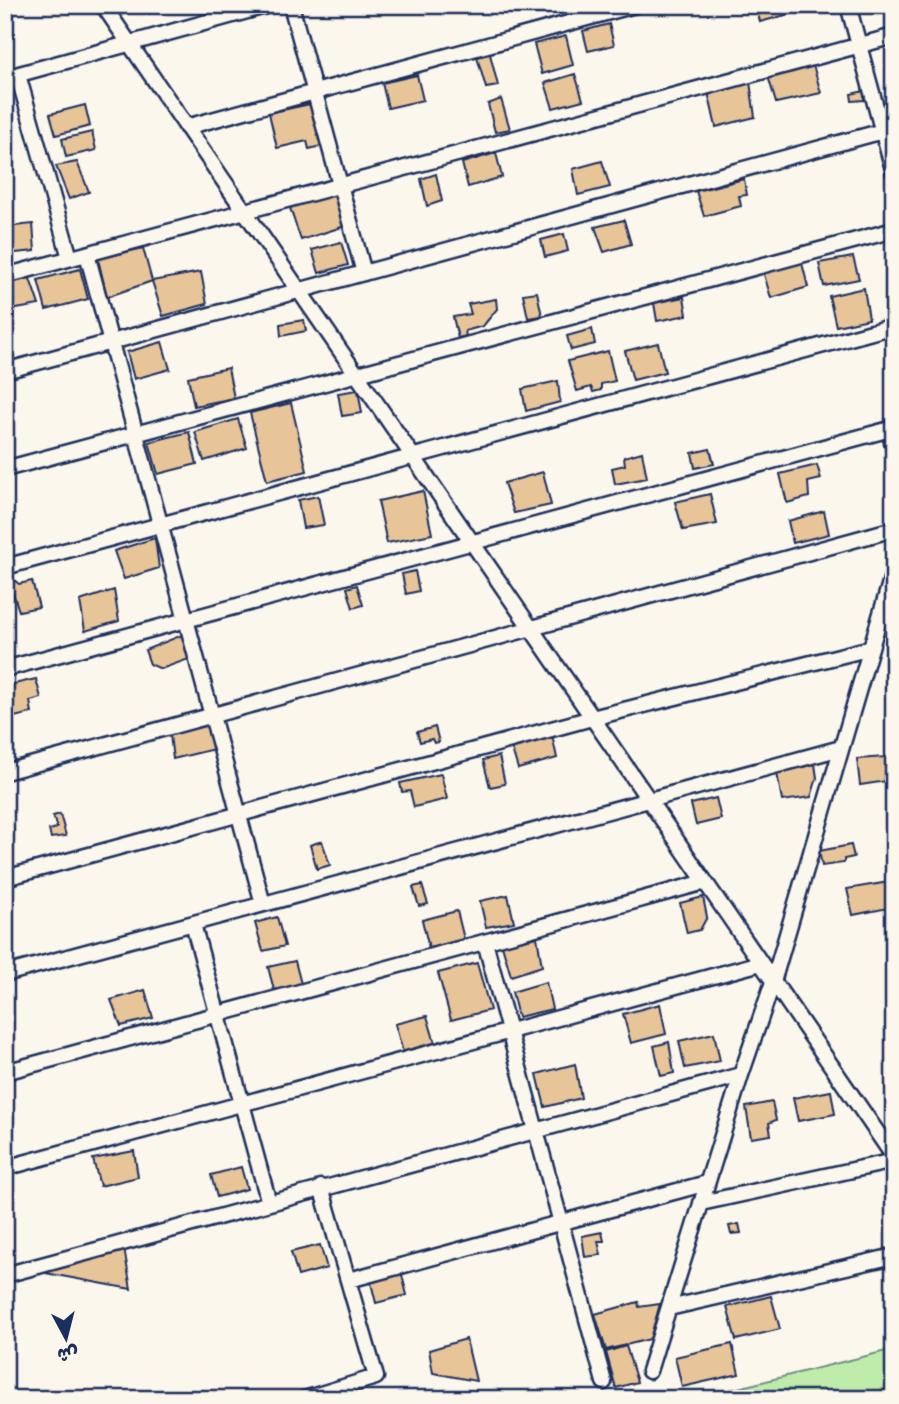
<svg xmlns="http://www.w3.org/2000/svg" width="899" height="1404" font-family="'Shantell Sans','Playpen Sans Arabic',sans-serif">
<rect width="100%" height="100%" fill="#fbf7ec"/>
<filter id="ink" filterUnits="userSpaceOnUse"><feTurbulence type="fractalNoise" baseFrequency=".0143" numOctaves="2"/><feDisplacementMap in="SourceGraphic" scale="14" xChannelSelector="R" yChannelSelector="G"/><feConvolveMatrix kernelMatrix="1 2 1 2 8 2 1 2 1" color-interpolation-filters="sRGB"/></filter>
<g filter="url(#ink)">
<path fill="#bfecaa" stroke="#6d8e84" stroke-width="2" d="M 894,1349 L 894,1399 L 694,1399 Z"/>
<path fill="#e8c499" stroke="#1b2f5e" stroke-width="2" d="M 756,5 L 796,5 L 797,12 L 760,22 Z
M 609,24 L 614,45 L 588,51 L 583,31 Z
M 566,36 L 573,65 L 542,74 L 534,44 Z
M 490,54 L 498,86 L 486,88 L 477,57 Z
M 813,65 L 821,93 L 776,103 L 768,76 Z
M 575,74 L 583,100 L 553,108 L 545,83 Z
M 417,75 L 423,100 L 388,108 L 382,83 Z
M 894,77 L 894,106 L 887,78 Z
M 750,82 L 755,117 L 716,127 L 708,92 Z
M 864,91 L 864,100 L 852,101 L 851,94 Z
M 501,99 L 510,129 L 495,132 L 488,104 Z
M 310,104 L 321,146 L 309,149 L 307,141 L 277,148 L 269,113 Z
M 85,105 L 90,126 L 56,135 L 50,114 Z
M 92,132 L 96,150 L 66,157 L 62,139 Z
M 496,153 L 502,177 L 468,187 L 462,163 Z
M 602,161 L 610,187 L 578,195 L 573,169 Z
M 77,162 L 89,192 L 69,199 L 56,166 Z
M 436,174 L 442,201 L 427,206 L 421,179 Z
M 744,179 L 747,195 L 739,196 L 741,206 L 704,216 L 696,191 Z
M 334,193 L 345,226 L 301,240 L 290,208 Z
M 624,220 L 631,244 L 604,252 L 595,227 Z
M 33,224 L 35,251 L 5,254 L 5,227 Z
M 564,234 L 568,251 L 545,257 L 541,240 Z
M 341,242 L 348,265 L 319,273 L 312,250 Z
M 143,248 L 152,281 L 107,297 L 98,259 Z
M 853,257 L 859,279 L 824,286 L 819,263 Z
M 801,259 L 808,287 L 771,298 L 763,271 Z
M 80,269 L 88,299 L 46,310 L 38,280 Z
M 201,272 L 207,304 L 163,316 L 152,281 Z
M 29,276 L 39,305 L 5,311 L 5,283 Z
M 864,288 L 869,319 L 836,326 L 829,296 Z
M 537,292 L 542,316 L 528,318 L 523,294 Z
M 684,297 L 687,315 L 657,321 L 654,303 Z
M 496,299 L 497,309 L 483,326 L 465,331 L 466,336 L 458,338 L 453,317 L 471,314 L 468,304 Z
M 304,320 L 306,331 L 281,336 L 280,324 Z
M 592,329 L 595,344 L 571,350 L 567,336 Z
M 162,342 L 170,369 L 134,379 L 127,352 Z
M 658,343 L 665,372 L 633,380 L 625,351 Z
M 608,351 L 615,381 L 601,384 L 601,390 L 593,392 L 591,387 L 577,391 L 568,361 Z
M 228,368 L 234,398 L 194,406 L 188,377 Z
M 558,381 L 560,402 L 526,411 L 522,389 Z
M 358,390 L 362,413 L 342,416 L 338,393 Z
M 291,403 L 307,471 L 267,481 L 250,413 Z
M 238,419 L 247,448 L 204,461 L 195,432 Z
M 189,432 L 197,464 L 158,474 L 149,442 Z
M 894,438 L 894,467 L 889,462 L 883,441 Z
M 710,449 L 714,464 L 695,468 L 692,453 Z
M 642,452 L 647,478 L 615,484 L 612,468 L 625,465 L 624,457 Z
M 817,465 L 821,479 L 808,482 L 809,497 L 787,503 L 780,474 Z
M 543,472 L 551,505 L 514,513 L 504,483 Z
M 423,491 L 432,534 L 387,543 L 378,501 Z
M 710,494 L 717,524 L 683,530 L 675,502 Z
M 318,496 L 324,525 L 303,528 L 298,500 Z
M 824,511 L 829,534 L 793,543 L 788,521 Z
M 155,538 L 159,568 L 124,579 L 114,551 Z
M 415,571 L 419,591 L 406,594 L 402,574 Z
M 14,580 L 19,584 L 32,581 L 39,607 L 19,611 L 13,593 L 5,591 L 5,581 Z
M 357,585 L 363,605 L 353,608 L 347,588 Z
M 114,590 L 119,621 L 85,631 L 80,601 Z
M 182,635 L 189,659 L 161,669 L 150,664 L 145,650 Z
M 36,679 L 41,698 L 30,701 L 32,713 L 5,719 L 5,686 Z
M 208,724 L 214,749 L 173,759 L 169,727 Z
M 435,727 L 439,742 L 434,743 L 432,739 L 420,742 L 417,732 Z
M 552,735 L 557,758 L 518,769 L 511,746 Z
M 499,756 L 505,784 L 490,787 L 483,760 Z
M 886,757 L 887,781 L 860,785 L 857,759 Z
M 815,764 L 817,778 L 811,797 L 782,801 L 777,773 Z
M 441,774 L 447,799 L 414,807 L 410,791 L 402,792 L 400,783 Z
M 716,798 L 721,819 L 696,825 L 691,804 Z
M 60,814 L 66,836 L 51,838 L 49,830 L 57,828 L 53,816 Z
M 322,841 L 330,865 L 317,869 L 310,845 Z
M 851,845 L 854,857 L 844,859 L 844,863 L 822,866 L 819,851 Z
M 889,882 L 893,907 L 853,915 L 847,889 Z
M 422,885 L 428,904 L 419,906 L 413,887 Z
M 508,895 L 514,922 L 486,927 L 480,901 Z
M 703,897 L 707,917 L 700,930 L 687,933 L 680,903 Z
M 457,911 L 464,939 L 429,948 L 422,920 Z
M 277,917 L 285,946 L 263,951 L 255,923 Z
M 537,937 L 542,966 L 511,976 L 502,945 Z
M 295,961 L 301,984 L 274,990 L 268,967 Z
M 477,963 L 490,1010 L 451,1020 L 438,973 Z
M 546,982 L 552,1009 L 518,1017 L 512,992 Z
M 145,990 L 153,1018 L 121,1026 L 111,1000 Z
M 660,1004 L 666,1034 L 631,1043 L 623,1014 Z
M 427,1016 L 435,1043 L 403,1052 L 395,1024 Z
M 714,1033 L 720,1061 L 685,1068 L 679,1041 Z
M 669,1042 L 674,1073 L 661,1076 L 654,1046 Z
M 575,1064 L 581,1098 L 545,1107 L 537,1074 Z
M 831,1091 L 835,1114 L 798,1121 L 793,1098 Z
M 772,1102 L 776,1120 L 769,1123 L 771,1135 L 751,1138 L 746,1107 Z
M 134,1151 L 138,1177 L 100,1186 L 93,1159 Z
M 241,1167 L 247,1189 L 217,1197 L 211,1175 Z
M 739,1224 L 741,1233 L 731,1234 L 729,1226 Z
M 602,1232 L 604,1241 L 598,1241 L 601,1255 L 585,1257 L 582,1236 Z
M 320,1245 L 327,1268 L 298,1276 L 291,1252 Z
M 124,1248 L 131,1289 L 40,1272 Z
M 401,1271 L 407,1295 L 376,1303 L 370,1279 Z
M 771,1296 L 780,1329 L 736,1340 L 727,1307 Z
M 638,1302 L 639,1307 L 660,1304 L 650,1339 L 606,1350 L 595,1314 Z
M 466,1339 L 476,1381 L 433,1373 L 429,1350 Z
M 732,1344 L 739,1374 L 682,1387 L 675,1357 Z
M 626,1346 L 637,1382 L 616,1388 L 606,1352 Z"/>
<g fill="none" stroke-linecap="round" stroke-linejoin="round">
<defs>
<path id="street" d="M 103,5 L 894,1157
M 291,5 L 364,273
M 848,5 L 894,173
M 18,75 L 70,258
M 5,78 L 269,5
M 186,127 L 635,5
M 87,254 L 263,904
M 5,276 L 894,36
M 5,371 L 894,128
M 5,469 L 894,230
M 5,567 L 894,326
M 5,669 L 894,428
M 5,772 L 894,529
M 5,878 L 592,718 L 871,648
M 193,924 L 269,1203
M 485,942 L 604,1382
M 5,974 L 841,748
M 5,1072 L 705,882
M 5,1168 L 761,963
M 701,1203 L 894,1161
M 5,1275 L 741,1075
M 349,1280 L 707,1183
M 669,1308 L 894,1256
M 649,1371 L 741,1075 L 773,982 L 894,569
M 304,1399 L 376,1377 L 321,1187"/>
</defs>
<use href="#street" stroke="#1b2f5e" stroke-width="19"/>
<use href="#street" stroke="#fbf7ec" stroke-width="14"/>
</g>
</g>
<rect width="899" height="1404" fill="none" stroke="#fbf7ec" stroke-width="28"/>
<rect x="14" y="14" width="871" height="1376" fill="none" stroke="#1b2f5e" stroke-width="2.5" filter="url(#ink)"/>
<g transform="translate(66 1338) rotate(173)" stroke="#fbf7ec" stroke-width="5" paint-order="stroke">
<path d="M0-5L12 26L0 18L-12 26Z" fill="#1b2f5e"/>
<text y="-10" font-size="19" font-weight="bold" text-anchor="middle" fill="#1b2f5e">ش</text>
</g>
</svg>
